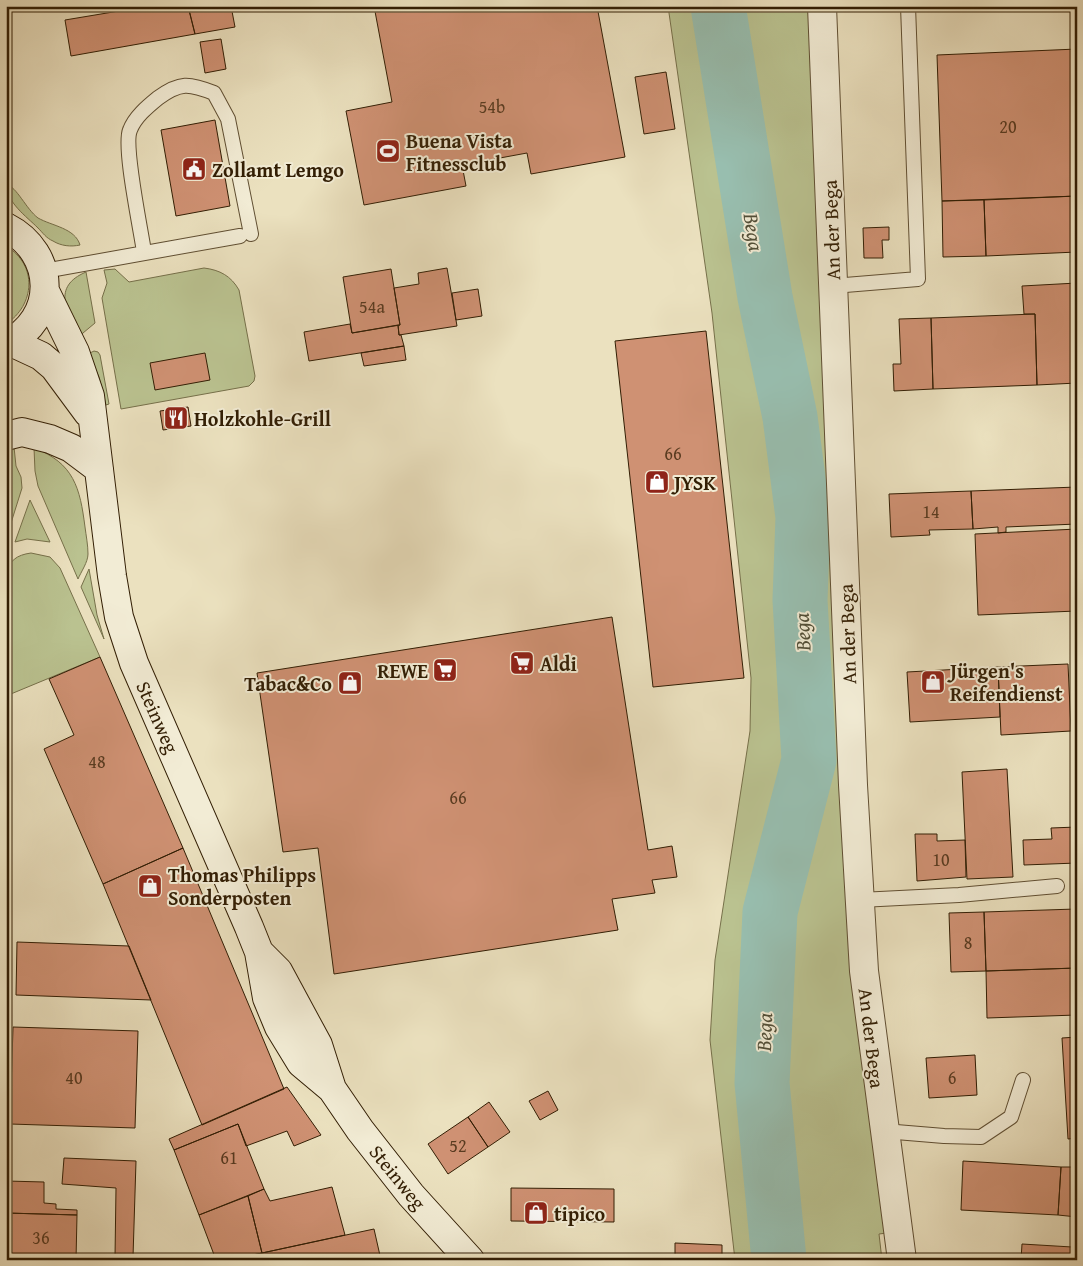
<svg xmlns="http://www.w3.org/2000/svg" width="1083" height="1266" font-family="'Gentium Book Plus',serif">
<rect width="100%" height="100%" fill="#ebe1bf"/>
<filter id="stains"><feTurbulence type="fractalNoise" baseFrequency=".004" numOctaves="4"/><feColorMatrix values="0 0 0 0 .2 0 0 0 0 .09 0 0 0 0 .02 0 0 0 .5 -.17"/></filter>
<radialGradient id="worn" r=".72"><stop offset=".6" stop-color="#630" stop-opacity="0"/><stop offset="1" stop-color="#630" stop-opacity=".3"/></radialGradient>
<path fill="#bac290" stroke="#76704a" d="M 668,6 L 810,6 L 887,1233 L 879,1234 L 882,1260 L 735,1260 L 710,1040 L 715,960 L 750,731 L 751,678 L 712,313 Z
M 6,184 C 17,187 26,209 38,218 C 52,226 75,228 80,245 C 71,247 61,246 53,241 C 46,238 43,233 38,228 C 26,216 7,203 6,184 Z
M 6,246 C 38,265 35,305 6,324 Z
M 204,268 C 220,270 231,276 239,290 L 255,376 L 254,381 L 249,386 L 121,409 L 102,298 L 107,283 L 104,270 L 115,269 L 129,282 Z
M 86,272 L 95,323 L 77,338 C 68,311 51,287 86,272 Z
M 94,351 L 98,352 L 100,355 L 109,404 L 106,405 L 99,377 L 88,354 Z
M 14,447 L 16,466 L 21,477 L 22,488 L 6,539 L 6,450 Z
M 34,448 C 74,463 80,488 85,527 C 86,535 88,545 88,554 C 88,562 81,572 78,579 L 38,486 L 35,471 Z
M 30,500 L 50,542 L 27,539 L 15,542 Z
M 31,553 L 50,557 L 60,568 L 100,657 L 6,696 L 6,575 C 9,560 17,555 31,553 Z
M 89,569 L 97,615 L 104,639 L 81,587 Z"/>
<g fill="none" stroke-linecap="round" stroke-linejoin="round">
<path stroke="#98beaf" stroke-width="55" d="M 718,6 L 765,297 L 790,417 L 803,517 L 800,600 L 809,760 L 770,912 L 762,1083 L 779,1260"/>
</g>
<path fill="#cf9173" stroke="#321e04" d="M 149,6 L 188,6 L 195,34 L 71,56 L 65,20 Z
M 188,6 L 231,6 L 235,27 L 195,34 Z
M 374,6 L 597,6 L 625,157 L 531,174 L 527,153 L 462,165 L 466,186 L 364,205 L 346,111 L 392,102 Z
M 221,39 L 226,69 L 205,73 L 200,42 Z
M 1077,49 L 1077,196 L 942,201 L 937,55 Z
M 666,72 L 675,129 L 644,134 L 635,77 Z
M 215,120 L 230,206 L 176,216 L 161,130 Z
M 1077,196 L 1077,252 L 986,256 L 984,200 Z
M 984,200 L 986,256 L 943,257 L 942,201 Z
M 889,227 L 889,240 L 882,240 L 883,258 L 864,258 L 863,228 Z
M 447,268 L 457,326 L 399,335 L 398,325 L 400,325 L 394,288 L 419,284 L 418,273 Z
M 391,269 L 400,325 L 352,333 L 343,277 Z
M 1077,283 L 1077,383 L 1037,385 L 1035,314 L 1024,314 L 1022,286 Z
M 478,289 L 482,316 L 456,320 L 452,293 Z
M 1035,314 L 1037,385 L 933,389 L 931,318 Z
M 931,318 L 933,389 L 894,391 L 893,364 L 901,364 L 899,319 Z
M 350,324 L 352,333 L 398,325 L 399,335 L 401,335 L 404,346 L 309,361 L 304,332 Z
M 706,331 L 744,678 L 653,687 L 615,341 Z
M 404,346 L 406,360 L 364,366 L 361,353 Z
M 205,353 L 210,380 L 155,390 L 150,363 Z
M 188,407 L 191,426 L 163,430 L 160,411 Z
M 1075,421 L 1077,421 L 1077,465 Z
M 1077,487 L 1077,524 L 1006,527 L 1006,532 L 998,533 L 998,527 L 973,529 L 971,491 Z
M 971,491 L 973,529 L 929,530 L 930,535 L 891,537 L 889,494 Z
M 1077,529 L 1077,611 L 978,615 L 975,534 Z
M 612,617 L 648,850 L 672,846 L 677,877 L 652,880 L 655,893 L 612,899 L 618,930 L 334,974 L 318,848 L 283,852 L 257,673 Z
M 100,657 L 183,848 L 103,884 L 44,749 L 74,735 L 49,679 Z
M 1068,664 L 1071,731 L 1001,735 L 998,667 Z
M 998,667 L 1000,717 L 910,722 L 907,672 Z
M 1007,769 L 1013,877 L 967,879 L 962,772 Z
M 1077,827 L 1077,863 L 1024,865 L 1023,840 L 1052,839 L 1051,828 Z
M 915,834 L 937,834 L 937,841 L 965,840 L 966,877 L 917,881 Z
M 183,848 L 284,1089 L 202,1125 L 103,884 Z
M 1076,903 L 1077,903 L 1077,968 L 986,971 L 984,912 L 1076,909 Z
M 984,912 L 986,971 L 951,972 L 949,913 Z
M 17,942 L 129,946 L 151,1000 L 16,995 Z
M 1077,968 L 1077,1015 L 987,1018 L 986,971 Z
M 13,1027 L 138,1031 L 135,1128 L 10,1124 Z
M 1077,1037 L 1077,1138 L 1068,1139 L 1062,1038 Z
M 975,1055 L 977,1095 L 929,1098 L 926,1058 Z
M 287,1087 L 321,1135 L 294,1146 L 287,1131 L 246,1146 L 238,1124 L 174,1150 L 169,1139 Z
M 548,1091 L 558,1110 L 540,1120 L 529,1101 Z
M 489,1102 L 510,1132 L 488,1147 L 468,1117 Z
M 468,1117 L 488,1147 L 448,1174 L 428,1144 Z
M 238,1124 L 264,1189 L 199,1215 L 174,1150 Z
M 64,1158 L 136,1161 L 133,1257 L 115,1257 L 116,1188 L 62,1184 Z
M 963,1161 L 1061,1167 L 1058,1215 L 961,1210 Z
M 1061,1167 L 1077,1167 L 1077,1217 L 1058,1215 Z
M 6,1181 L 44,1182 L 44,1203 L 56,1204 L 56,1209 L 77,1210 L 77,1215 L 6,1213 Z
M 332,1187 L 345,1235 L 262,1253 L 248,1196 L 264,1189 L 270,1201 Z
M 511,1188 L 614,1189 L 614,1222 L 511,1221 Z
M 248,1196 L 262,1253 L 229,1260 L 216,1260 L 199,1215 Z
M 6,1213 L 77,1215 L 76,1260 L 6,1260 Z
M 374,1229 L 381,1260 L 229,1260 L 262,1253 Z
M 675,1243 L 722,1245 L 722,1260 L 675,1260 Z
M 1022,1244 L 1072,1247 L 1071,1260 L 1021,1260 Z
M 978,1256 L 1002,1258 L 1002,1260 L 978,1260 Z"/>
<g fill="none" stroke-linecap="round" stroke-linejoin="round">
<defs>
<path id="lane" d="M 144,252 C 141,230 123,146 130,130 C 135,117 147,107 158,98 C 180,82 189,83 214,93 L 228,119 L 251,234
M 44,271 L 240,236
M 833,286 L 918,279 L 908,6
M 860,900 L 959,895 L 1057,886
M 884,1131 L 944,1136 L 981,1137 L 1011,1117 L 1023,1080"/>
<path id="street" d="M 822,6 L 853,785 L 864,971 L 902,1260"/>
<path id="secondary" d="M 6,227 C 57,253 58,319 6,344
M 45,291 L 75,352 L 90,396 L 112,576 L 119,617 L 134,663 L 249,927 L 259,952 L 267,998 L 279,1027 L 301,1063 L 332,1089 L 360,1130 L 411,1195 L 470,1260
M 11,342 L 41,356 L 54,367 L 88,413
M 6,436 L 22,432 L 50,439 L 71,448 L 99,469
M 260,953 L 278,971 L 318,1045 L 332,1089"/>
</defs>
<use href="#lane" stroke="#604f33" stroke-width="16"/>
<use href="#street" stroke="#604f33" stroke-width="30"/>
<use href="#secondary" stroke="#321e04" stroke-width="30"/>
<use href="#lane" stroke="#f2ecd5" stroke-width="14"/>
<use href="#street" stroke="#f2ecd5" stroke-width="28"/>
<use href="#secondary" stroke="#f2ecd5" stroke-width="28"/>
</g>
<defs>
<symbol id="stadium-square" viewBox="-11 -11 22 22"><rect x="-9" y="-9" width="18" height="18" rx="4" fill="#8f2418" stroke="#f2ecd5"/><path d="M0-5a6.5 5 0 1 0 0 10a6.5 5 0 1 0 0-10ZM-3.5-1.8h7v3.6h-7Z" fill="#fff"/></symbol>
<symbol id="civic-square" viewBox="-11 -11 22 22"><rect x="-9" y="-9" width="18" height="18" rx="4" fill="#8f2418" stroke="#f2ecd5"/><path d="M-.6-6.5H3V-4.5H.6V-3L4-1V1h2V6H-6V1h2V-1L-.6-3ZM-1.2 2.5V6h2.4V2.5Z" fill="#fff"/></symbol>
<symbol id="restaurant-square" viewBox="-11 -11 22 22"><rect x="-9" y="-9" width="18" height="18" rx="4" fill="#8f2418" stroke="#f2ecd5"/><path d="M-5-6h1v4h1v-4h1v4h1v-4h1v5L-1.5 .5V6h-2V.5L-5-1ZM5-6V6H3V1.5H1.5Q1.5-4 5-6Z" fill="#fff"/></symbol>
<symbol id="shop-square" viewBox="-11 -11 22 22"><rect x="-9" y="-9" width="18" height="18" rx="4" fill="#8f2418" stroke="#f2ecd5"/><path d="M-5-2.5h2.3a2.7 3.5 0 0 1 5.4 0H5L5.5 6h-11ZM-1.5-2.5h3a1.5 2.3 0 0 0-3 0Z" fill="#fff"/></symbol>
<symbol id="supermarket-square" viewBox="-11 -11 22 22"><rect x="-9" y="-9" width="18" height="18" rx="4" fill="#8f2418" stroke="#f2ecd5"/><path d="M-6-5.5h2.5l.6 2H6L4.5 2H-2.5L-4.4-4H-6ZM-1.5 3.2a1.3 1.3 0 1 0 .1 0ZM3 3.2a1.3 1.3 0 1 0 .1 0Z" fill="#fff"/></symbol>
</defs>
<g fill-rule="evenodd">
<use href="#stadium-square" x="374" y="137" width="28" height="28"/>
<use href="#civic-square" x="180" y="155" width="28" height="28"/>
<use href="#restaurant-square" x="162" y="404" width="28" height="28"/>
<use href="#shop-square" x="643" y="468" width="28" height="28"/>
<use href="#supermarket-square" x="508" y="649" width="28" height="28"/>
<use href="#supermarket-square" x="431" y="656" width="28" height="28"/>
<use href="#shop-square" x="919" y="668" width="28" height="28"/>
<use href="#shop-square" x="336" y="669" width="28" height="28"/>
<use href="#shop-square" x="136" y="872" width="28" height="28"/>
<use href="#shop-square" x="522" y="1199" width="28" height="28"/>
</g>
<g text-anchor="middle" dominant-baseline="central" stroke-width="4" stroke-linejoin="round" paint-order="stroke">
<g font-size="18" fill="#593b20">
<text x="492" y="106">54b</text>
<text x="1008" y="126">20</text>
<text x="372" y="306">54a</text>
<text x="673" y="453">66</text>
<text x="931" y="511">14</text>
<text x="97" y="761">48</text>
<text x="458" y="797">66</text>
<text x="941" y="859">10</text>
<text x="968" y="942">8</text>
<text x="74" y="1077">40</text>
<text x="952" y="1077">6</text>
<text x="458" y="1145">52</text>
<text x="229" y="1157">61</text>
<text x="41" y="1237">36</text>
</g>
<g font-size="20" font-weight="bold" fill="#321e04" stroke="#f2ecd5" text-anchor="start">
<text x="406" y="140">Buena Vista<tspan x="406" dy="23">Fitnessclub</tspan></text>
<text x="212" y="169">Zollamt Lemgo</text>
<text x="194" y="418">Holzkohle-Grill</text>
<text x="674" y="482">JYSK</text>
<text x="540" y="663">Aldi</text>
<text x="428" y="670" text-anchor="end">REWE</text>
<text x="950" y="670">Jürgen's<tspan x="950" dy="23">Reifendienst</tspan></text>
<text x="332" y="683" text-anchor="end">Tabac&amp;Co</text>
<text x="168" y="874">Thomas Philipps<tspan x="168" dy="23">Sonderposten</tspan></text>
<text x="554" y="1213">tipico</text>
</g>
<g font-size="20" fill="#321e04" stroke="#f2ecd5">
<text transform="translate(831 230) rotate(-92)">An der Bega</text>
<text transform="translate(847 634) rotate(-92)">An der Bega</text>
<text transform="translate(158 717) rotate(66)">Steinweg</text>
<text transform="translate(872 1038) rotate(83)">An der Bega</text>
<text transform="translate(398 1177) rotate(51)">Steinweg</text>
</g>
<g font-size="21" font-style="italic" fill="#514e37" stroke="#f2ecd5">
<text transform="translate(754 232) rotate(81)">Bega</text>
<text transform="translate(802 632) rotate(-93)">Bega</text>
<text transform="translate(764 1032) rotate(-88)">Bega</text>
</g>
</g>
<rect width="1083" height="1266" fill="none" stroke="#ebe1bf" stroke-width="25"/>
<rect x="8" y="8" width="1068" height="1251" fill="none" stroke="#321e04" stroke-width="2.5"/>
<rect x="12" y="12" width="1058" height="1241" fill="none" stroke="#321e04"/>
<rect width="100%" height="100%" filter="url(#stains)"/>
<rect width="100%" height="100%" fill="url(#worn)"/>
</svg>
